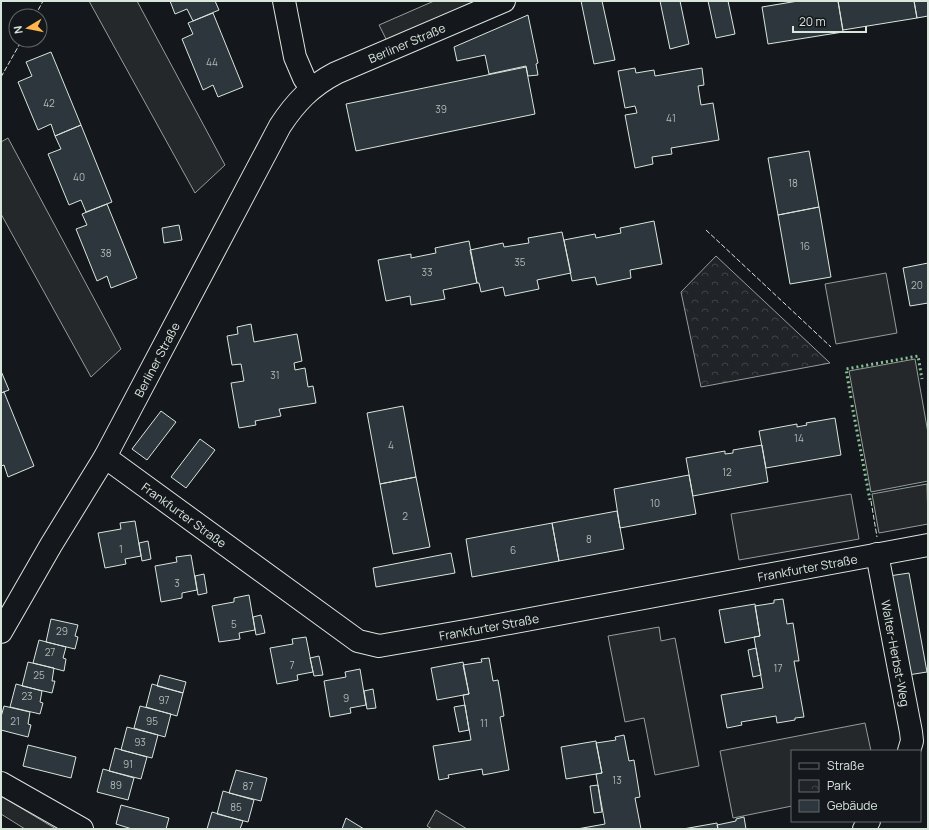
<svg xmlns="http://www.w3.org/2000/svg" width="929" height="830" font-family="Manrope,sans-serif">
<defs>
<pattern id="park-crowns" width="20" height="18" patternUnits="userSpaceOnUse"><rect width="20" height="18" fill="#202428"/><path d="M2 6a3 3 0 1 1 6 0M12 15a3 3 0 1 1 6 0" fill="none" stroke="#404447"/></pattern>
</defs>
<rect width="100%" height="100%" fill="#14181c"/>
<path fill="url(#park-crowns)" stroke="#939e99" d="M 716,256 L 830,363 L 701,387 L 681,292 Z"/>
<path fill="#24282b" stroke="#939e99" d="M 89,1 L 137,1 L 225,165 L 195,193 Z
M 434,1 L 475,1 L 387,41 L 379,25 Z
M 8,138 L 121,349 L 91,377 L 1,214 L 1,142 Z
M 886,273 L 897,333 L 836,344 L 825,284 Z
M 915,359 L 928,433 L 928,481 L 871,492 L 849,371 Z
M 927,484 L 928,524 L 879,533 L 872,494 Z
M 851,494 L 859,539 L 739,560 L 731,514 Z
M 659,627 L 661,641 L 675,638 L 699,766 L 655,775 L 644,718 L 625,722 L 608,636 Z
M 865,723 L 871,751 L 792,751 L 792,806 L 733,818 L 720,751 Z
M 1,796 L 56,829 L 25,829 L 1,814 Z
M 436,810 L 467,829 L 432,829 L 427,826 Z"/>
<path fill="#2c363c" stroke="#d8e6dc" d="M 170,1 L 215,1 L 219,10 L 193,21 L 187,9 L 175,14 Z
M 581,1 L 602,1 L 615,60 L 594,64 Z
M 660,1 L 680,1 L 689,44 L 670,49 Z
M 708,1 L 728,1 L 735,34 L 716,38 Z
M 798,1 L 838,1 L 843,32 L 768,44 L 762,7 Z
M 838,1 L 914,1 L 917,18 L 843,30 Z
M 914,1 L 928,1 L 928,16 L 917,18 Z
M 213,13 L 243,87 L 218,97 L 213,85 L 203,90 L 182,39 L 193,34 L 188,23 Z
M 528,15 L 538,63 L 536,64 L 538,75 L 528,76 L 526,66 L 489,74 L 485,55 L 457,61 L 454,47 Z
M 51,52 L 81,125 L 55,136 L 51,124 L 38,130 L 18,82 L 32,76 L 26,62 Z
M 526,67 L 535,114 L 356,151 L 346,104 Z
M 635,68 L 636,73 L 654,70 L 655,76 L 702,68 L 704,85 L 698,86 L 701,105 L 713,103 L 719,140 L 671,148 L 672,154 L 652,157 L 653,164 L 635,168 L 625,115 L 637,113 L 635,106 L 625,108 L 618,71 Z
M 81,125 L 112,202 L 86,212 L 81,200 L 69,205 L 48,154 L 61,149 L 55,136 Z
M 809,151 L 819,207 L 778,215 L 768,158 Z
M 107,204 L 137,278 L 111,288 L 107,276 L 97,281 L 76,229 L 87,225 L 82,214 Z
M 819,207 L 831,277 L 790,284 L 778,215 Z
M 654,221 L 662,264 L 630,270 L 631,278 L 597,285 L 595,277 L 572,281 L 564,240 L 595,234 L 596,238 L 621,233 L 620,228 Z
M 179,225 L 182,240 L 164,243 L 162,228 Z
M 562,232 L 571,273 L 537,280 L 539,289 L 505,296 L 503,287 L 481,292 L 479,283 L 477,283 L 470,250 L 503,243 L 504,247 L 529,243 L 528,238 Z
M 469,241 L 477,283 L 443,290 L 445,299 L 411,305 L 410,296 L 386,301 L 378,260 L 411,254 L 411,258 L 436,253 L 435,248 Z
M 928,263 L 928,303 L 910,306 L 903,268 Z
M 251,324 L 254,342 L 297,334 L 302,361 L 294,363 L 295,370 L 305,368 L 308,387 L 313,386 L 316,403 L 279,409 L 281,416 L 255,421 L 256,425 L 239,428 L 231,383 L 244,381 L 241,364 L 232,365 L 227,336 L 238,334 L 237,327 Z
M 1,371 L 9,390 L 1,393 Z
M 4,392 L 34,466 L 8,477 L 4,465 L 1,466 L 1,393 Z
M 403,406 L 416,477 L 380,484 L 367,413 Z
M 161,411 L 176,422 L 147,460 L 132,449 Z
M 835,418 L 841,455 L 766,468 L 759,431 L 797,424 L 797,427 L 807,425 L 806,423 Z
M 200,439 L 215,450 L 186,488 L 171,477 Z
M 762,445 L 768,482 L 693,496 L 686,458 L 725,451 L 725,454 L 733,453 L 733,450 Z
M 689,475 L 696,514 L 620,528 L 614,489 Z
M 416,477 L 430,547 L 393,554 L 380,484 Z
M 617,511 L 624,549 L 559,561 L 552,523 Z
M 135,521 L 141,556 L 125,559 L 126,564 L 105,568 L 98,533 L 121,529 L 120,523 Z
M 552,523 L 559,561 L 472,577 L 466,539 Z
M 148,541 L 151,559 L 142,561 L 139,543 Z
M 451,553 L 455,573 L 376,587 L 373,568 Z
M 191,555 L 197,590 L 182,593 L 182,598 L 161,602 L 155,566 L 177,562 L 176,557 Z
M 909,573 L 927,672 L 908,675 L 889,576 Z
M 204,574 L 207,593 L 198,595 L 195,576 Z
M 249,595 L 255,630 L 239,633 L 240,639 L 219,642 L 212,606 L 234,602 L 234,598 Z
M 783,599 L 787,624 L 793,623 L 799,661 L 794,661 L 804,717 L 795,718 L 795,720 L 777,723 L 776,716 L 741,722 L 742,725 L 727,728 L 721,695 L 763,688 L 754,637 L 760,636 L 755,606 L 774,603 L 774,600 Z
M 755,604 L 760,636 L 725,643 L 719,610 Z
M 261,615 L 265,633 L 256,635 L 253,617 Z
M 51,619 L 78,625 L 75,636 L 78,637 L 75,649 L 46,642 Z
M 306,637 L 313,672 L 297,675 L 298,680 L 277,684 L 270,648 L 293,644 L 292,639 Z
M 39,640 L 66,647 L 63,658 L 66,659 L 64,671 L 33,663 Z
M 756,648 L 761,675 L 753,677 L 748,650 Z
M 319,656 L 323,675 L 314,676 L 310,658 Z
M 489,658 L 493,681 L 498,680 L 504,716 L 500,717 L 509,770 L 483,775 L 482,769 L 448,775 L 449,778 L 439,780 L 433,746 L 471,740 L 463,695 L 469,694 L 463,665 L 482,662 L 481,659 Z
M 28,662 L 54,668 L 52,681 L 55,681 L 52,693 L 22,686 Z
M 463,662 L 469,694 L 437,700 L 431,668 Z
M 360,669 L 366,705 L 350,708 L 351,713 L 330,717 L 324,681 L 346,677 L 345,672 Z
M 160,675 L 186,682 L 183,693 L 157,686 Z
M 16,684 L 42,691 L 40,702 L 43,703 L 40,714 L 10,707 Z
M 152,684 L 183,693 L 177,716 L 146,707 Z
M 373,689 L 376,708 L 367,709 L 364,691 Z
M 465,705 L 469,730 L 459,732 L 454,707 Z
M 4,706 L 30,712 L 28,724 L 31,725 L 28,737 L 1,730 L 1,717 Z
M 140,706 L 171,714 L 165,737 L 134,728 Z
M 127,727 L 158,735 L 152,758 L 121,750 Z
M 624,735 L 629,761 L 634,760 L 640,797 L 635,798 L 641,829 L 577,829 L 605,824 L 596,774 L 602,773 L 596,743 L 616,740 L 615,737 Z
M 596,741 L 602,773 L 566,779 L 561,747 Z
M 28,745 L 76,757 L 71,778 L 23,766 Z
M 115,748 L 147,757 L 141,779 L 109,771 Z
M 103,769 L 134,778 L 128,800 L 97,792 Z
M 236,770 L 267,778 L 261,801 L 229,793 Z
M 598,785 L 602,812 L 594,813 L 590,786 Z
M 223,791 L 254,800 L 248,822 L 217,814 Z
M 121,805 L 169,818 L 166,829 L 132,829 L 116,824 Z
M 212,812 L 243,821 L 240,829 L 207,829 Z
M 744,817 L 746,829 L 718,829 L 717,825 L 736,821 L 736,819 Z
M 346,818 L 364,829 L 342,829 Z
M 717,823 L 718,829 L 683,829 Z"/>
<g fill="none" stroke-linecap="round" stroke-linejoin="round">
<defs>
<g id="minor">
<path d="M 284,1 L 295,57 L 304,78 L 311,88"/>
<path id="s1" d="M 105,457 L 358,641 L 379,646 L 477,629 L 928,545"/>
<path id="s2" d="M 877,554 L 911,732 L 912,741 L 909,751"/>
<path id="s3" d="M 1,632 L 51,545 L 105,457 L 280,126 C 295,103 311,86 336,73 L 504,1"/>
<path d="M 1,783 L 82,829"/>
<path d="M 864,829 L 869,821"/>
</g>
</defs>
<use href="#minor" stroke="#d8e6dc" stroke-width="24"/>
<use href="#minor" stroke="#14181c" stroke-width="22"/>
<path stroke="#8ac095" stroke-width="3" stroke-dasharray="2 3" stroke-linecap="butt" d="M 851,398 L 846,369 L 918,356 L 922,379
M 852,405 L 870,500"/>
<path stroke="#d8e6dc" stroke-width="1" stroke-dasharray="5 2" stroke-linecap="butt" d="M 35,16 L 43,1
M 1,77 L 22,40
M 706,230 L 831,347
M 871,501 L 877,537"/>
</g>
<g text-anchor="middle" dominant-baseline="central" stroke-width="3" stroke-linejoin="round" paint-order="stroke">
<g font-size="10" fill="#adbab4">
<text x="212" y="62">44</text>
<text x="49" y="103">42</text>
<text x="441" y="109">39</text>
<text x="671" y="118">41</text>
<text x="79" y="177">40</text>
<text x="793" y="183">18</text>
<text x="805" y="246">16</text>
<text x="106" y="253">38</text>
<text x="520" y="262">35</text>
<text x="427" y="272">33</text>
<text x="917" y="285">20</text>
<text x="275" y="375">31</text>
<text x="799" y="438">14</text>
<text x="391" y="445">4</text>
<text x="727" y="472">12</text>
<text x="655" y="503">10</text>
<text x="405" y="516">2</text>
<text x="589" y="539">8</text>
<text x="121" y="549">1</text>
<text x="513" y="550">6</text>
<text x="177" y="583">3</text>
<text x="234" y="624">5</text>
<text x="62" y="631">29</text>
<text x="50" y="652">27</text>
<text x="292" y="665">7</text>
<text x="778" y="668">17</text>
<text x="39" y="675">25</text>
<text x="27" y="696">23</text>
<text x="346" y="698">9</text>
<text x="164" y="700">97</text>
<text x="15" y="721">21</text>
<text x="152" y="721">95</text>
<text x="484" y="723">11</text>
<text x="140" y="742">93</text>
<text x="128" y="764">91</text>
<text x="617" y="780">13</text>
<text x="116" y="785">89</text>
<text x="248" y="786">87</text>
<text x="236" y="807">85</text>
</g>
<g font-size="12" fill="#d8e6dc" stroke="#14181c">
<text stroke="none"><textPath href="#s3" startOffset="733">Berliner Straße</textPath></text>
<text stroke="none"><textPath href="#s3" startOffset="314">Berliner Straße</textPath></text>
<text stroke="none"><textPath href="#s1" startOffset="98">Frankfurter Straße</textPath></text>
<text stroke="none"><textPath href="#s1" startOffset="770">Frankfurter Straße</textPath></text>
<text stroke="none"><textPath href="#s1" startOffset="446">Frankfurter Straße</textPath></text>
<text stroke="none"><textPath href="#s2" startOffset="101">Walter-Herbst-Weg</textPath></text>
</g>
</g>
<rect width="929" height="830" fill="none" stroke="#d8e6dc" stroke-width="4"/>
<rect x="791" y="750" width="130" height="72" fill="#14181c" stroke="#626a69"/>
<rect x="799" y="763" width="20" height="6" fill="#14181c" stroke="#626a69"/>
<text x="827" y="770" font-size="12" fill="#d8e6dc">Straße</text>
<rect x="799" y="780" width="20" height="12" fill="url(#park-crowns)" stroke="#626a69"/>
<text x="827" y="790" font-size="12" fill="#d8e6dc">Park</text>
<rect x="799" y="800" width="20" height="12" fill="#2c363c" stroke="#626a69"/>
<text x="827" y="810" font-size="12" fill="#d8e6dc">Gebäude</text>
<g transform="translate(28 28) rotate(260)"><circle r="19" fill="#14181c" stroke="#626a69"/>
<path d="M0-3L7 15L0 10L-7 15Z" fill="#ffb74d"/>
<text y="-6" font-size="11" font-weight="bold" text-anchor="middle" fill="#d8e6dc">N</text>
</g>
<path d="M793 26v6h73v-6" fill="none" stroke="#d8e6dc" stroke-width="2"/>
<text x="799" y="26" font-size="12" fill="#d8e6dc" stroke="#14181c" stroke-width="3" paint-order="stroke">20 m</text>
</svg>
